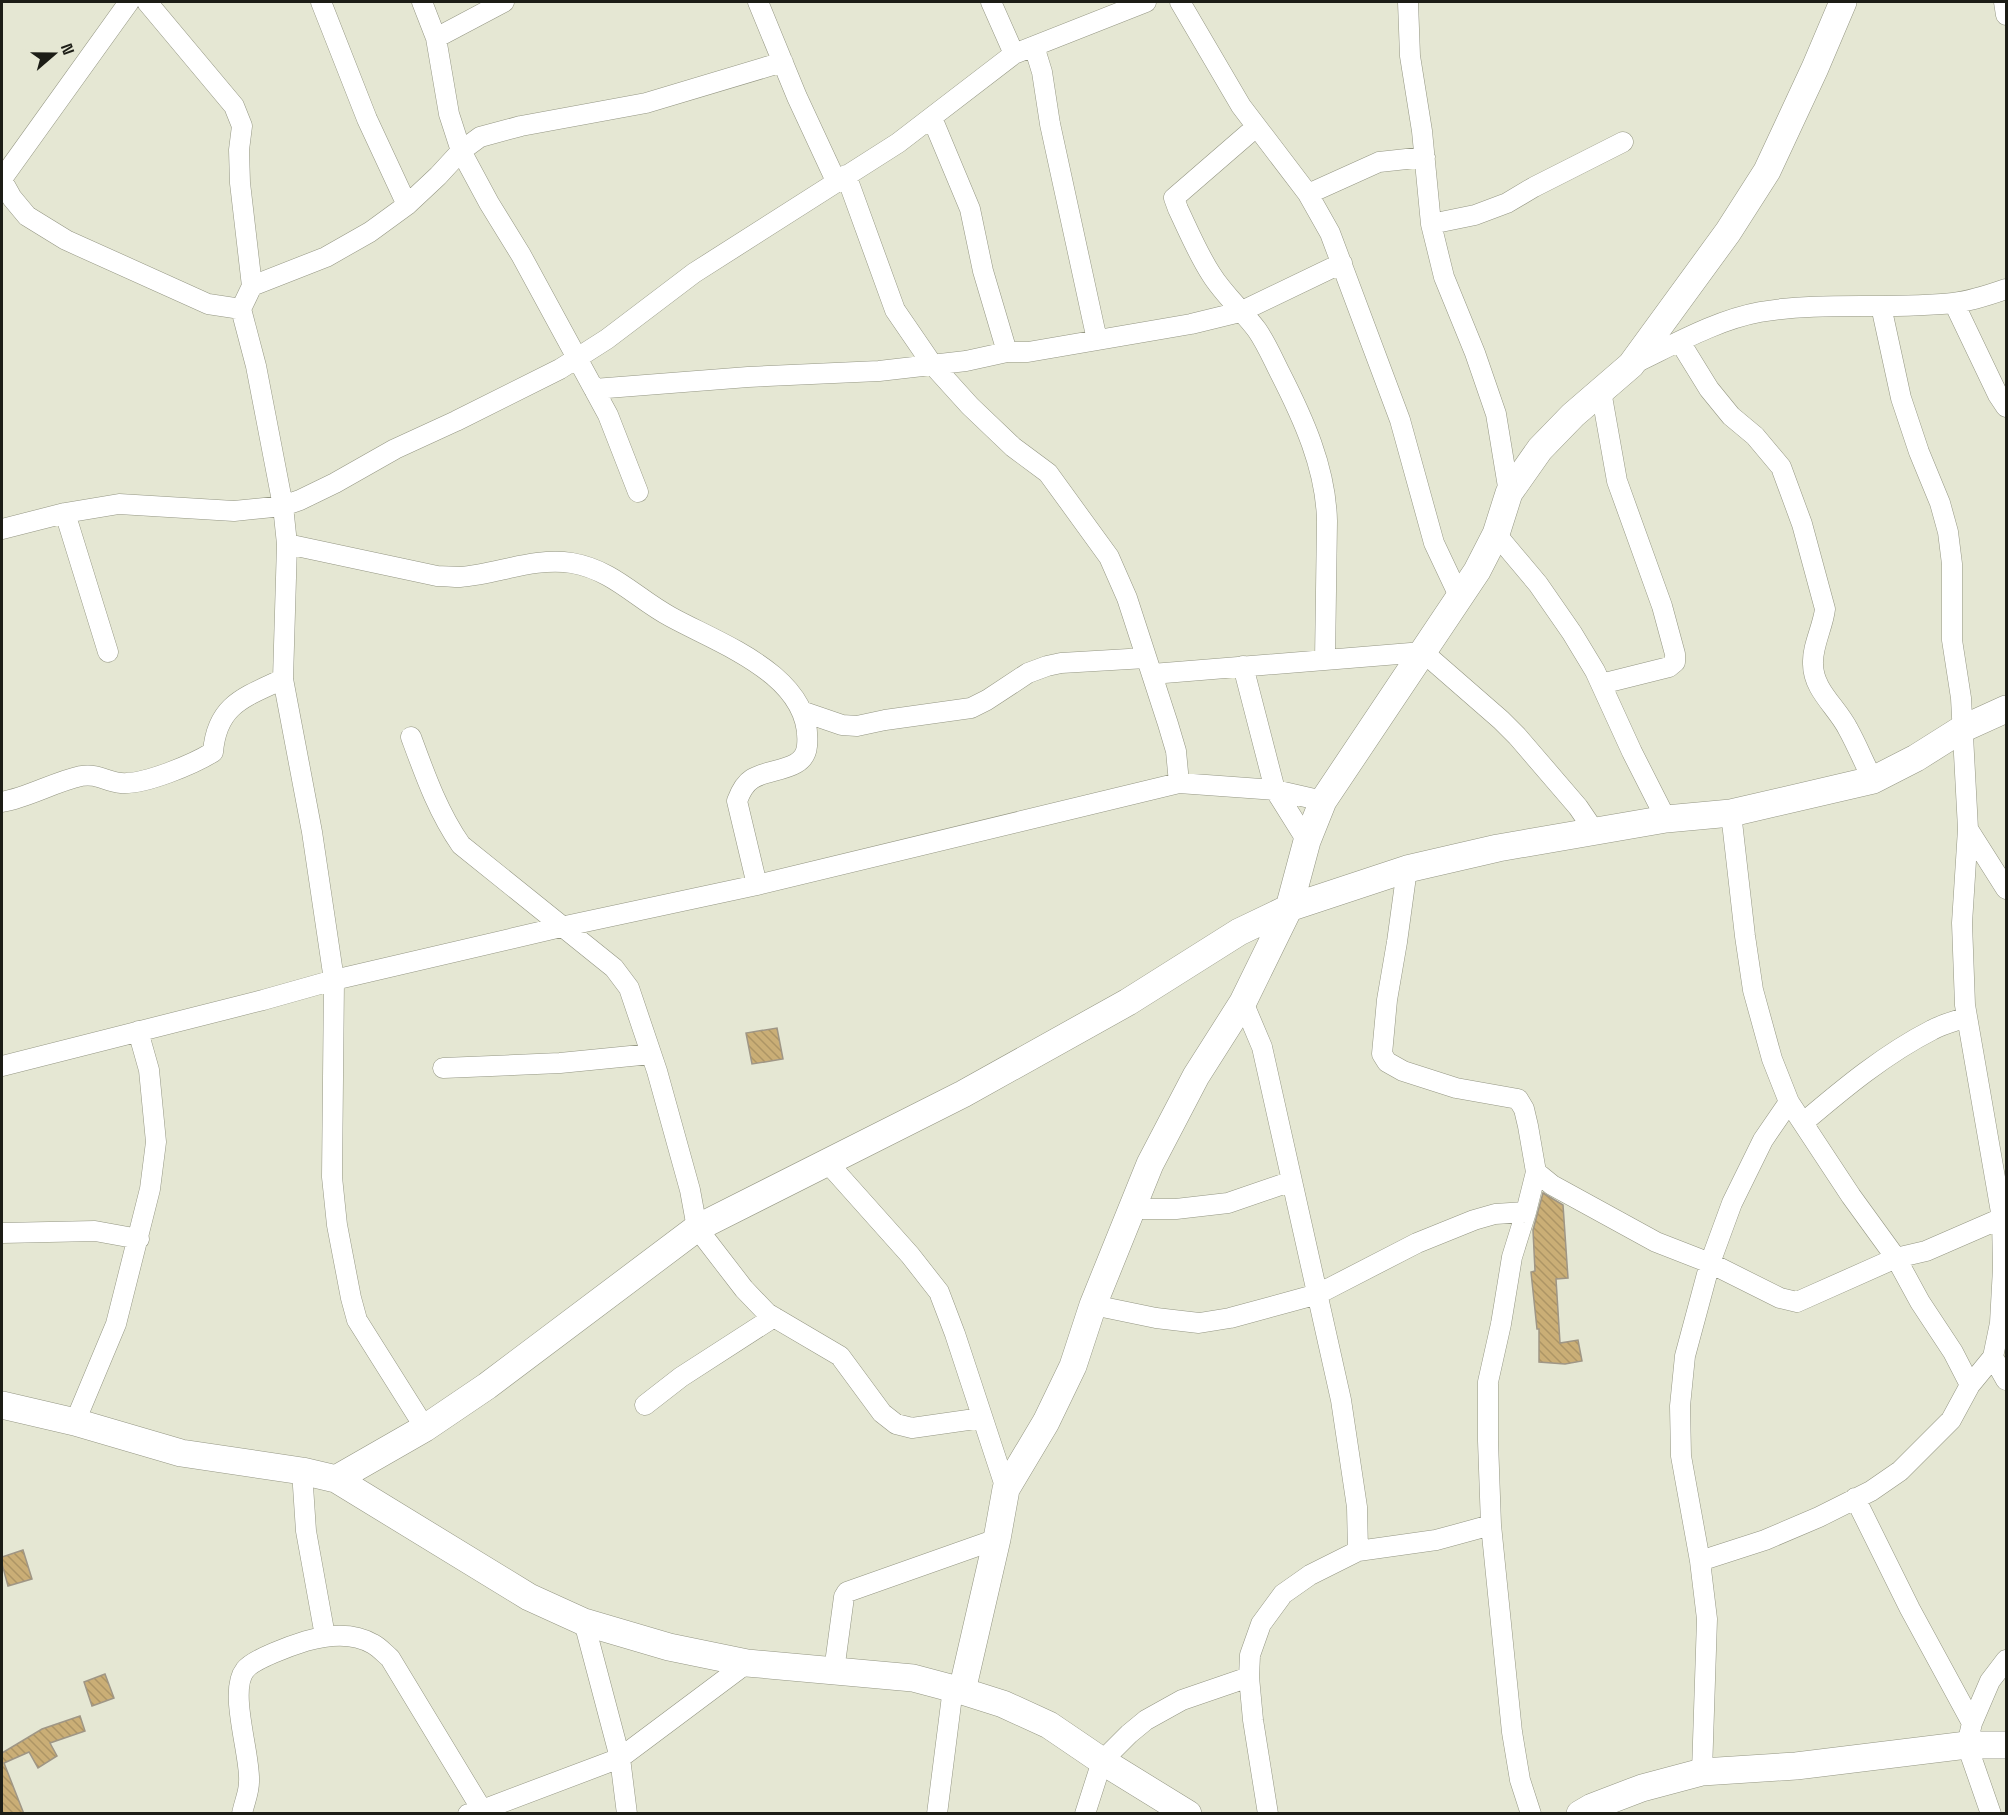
<svg xmlns="http://www.w3.org/2000/svg" width="2008" height="1815" font-family="'Space Grotesk',sans-serif">
<defs>
<pattern id="building-back-hatch" width="6" height="6" patternUnits="userSpaceOnUse" patternTransform="scale(1.5)"><rect width="6" height="6" fill="#caae76"/><path d="M-1 5l2 2M0 0l6 6M5-1l2 2" fill="none" stroke="#ad9565"/></pattern>
</defs>
<rect width="100%" height="100%" fill="#e5e7d3"/>
<path fill="url(#building-back-hatch)" stroke="#9f9685" stroke-width="1.5" d="M 777,1028 L 783,1059 L 752,1064 L 746,1033 Z
M 1543,1193 L 1563,1205 L 1568,1278 L 1556,1279 L 1560,1343 L 1578,1340 L 1582,1361 L 1565,1364 L 1539,1362 L 1539,1329 L 1537,1329 L 1531,1272 L 1535,1271 L 1533,1230 Z
M 23,1550 L 32,1579 L 8,1586 L 2,1564 L 2,1557 Z
M 105,1674 L 114,1698 L 92,1706 L 84,1682 Z
M 80,1716 L 85,1731 L 50,1743 L 57,1756 L 38,1768 L 29,1752 L 4,1763 L 24,1814 L 2,1814 L 2,1753 L 42,1729 Z"/>
<g fill="none" stroke-linecap="round" stroke-linejoin="round">
<defs>
<path id="street" d="M 147,2 L 234,106 L 242,126 L 239,150 L 240,183 L 252,286 L 241,309 L 256,366 L 283,506 L 287,544 L 283,679 L 312,832 L 334,980 L 332,1177 L 337,1225 L 351,1298 L 357,1320 L 425,1428
M 321,2 L 367,119 L 407,205
M 422,2 L 436,38 L 449,114 L 461,151 L 489,203 L 521,255 L 608,415 L 638,492
M 758,2 L 797,97 L 836,181
M 991,2 L 1014,54
M 1180,2 L 1241,106 L 1308,194 L 1330,233 L 1400,420 L 1434,543 L 1459,596
M 1408,2 L 1410,56 L 1422,131 L 1431,224 L 1444,277 L 1475,353 L 1496,414 L 1509,493
M 2004,2 L 2006,15
M 436,38 L 504,2
M 1034,46 L 1042,72 L 1050,124 L 1097,340
M 932,118 L 970,209 L 983,271 L 1007,352
M 1256,127 L 1174,198 L 1178,209 C 1188,230 1198,254 1211,274 C 1224,295 1243,311 1257,330 C 1266,343 1272,357 1279,371 C 1303,418 1326,468 1327,521 L 1325,660
M 846,175 L 895,310 L 932,364 L 970,406 L 1013,447 L 1048,473 L 1109,557 L 1127,598 L 1168,724 L 1176,751 L 1179,783
M 2,179 L 129,2
M 2,180 L 12,198 L 27,216 L 66,240 L 208,304 L 241,309
M 1308,194 L 1379,162 L 1425,157
M 1431,224 L 1475,215 L 1507,203 L 1534,187 L 1623,142
M 252,286 L 326,257 L 370,232 L 407,205 L 438,176 L 461,151 L 480,137 L 521,126 L 646,103 L 783,62
M 1954,303 L 1998,395 L 2006,407
M 1680,342 L 1709,389 L 1731,416 L 1755,436 L 1781,467 L 1802,524 L 1825,609 C 1823,627 1812,646 1813,664 C 1813,690 1837,707 1848,729 C 1857,745 1864,763 1873,780
M 1633,364 C 1673,345 1716,320 1760,312 C 1824,301 1889,310 1953,303 C 1971,301 1989,295 2006,289
M 594,389 L 748,377 L 879,371 L 966,361 L 1007,352 L 1028,352 L 1191,324 L 1240,312 L 1342,263
M 1601,391 L 1617,481 L 1662,606 L 1675,654 L 1675,662 L 1669,667 L 1601,684
M 65,513 L 108,652
M 2,529 L 65,513 L 119,504 L 234,511 L 283,506 L 300,500 L 335,483 L 395,449 L 456,421 L 560,369 L 607,339 L 694,273 L 898,143 L 1014,54 L 1146,2
M 1496,534 L 1538,584 L 1572,633 L 1595,671 L 1632,752 L 1666,819
M 287,544 L 437,576 C 445,576 452,577 460,577 C 498,574 534,557 572,563 C 613,570 637,599 671,617 C 720,644 814,676 807,746 C 805,772 768,768 752,779 C 744,784 740,793 737,801 L 757,885
M 1243,666 L 1275,790 L 1307,841
M 1152,674 L 1423,652 L 1501,720 L 1517,736 L 1578,807 L 1595,832
M 804,712 L 842,725 L 857,726 L 885,720 L 971,708 L 987,700 L 1028,673 L 1047,666 L 1061,663 L 1146,658
M 411,737 C 425,775 438,812 461,845 L 614,968 L 629,988 L 657,1071 L 690,1190 L 697,1228 L 744,1289 L 767,1313 L 840,1356 L 882,1413 L 896,1424 L 912,1428 L 982,1418
M 2,802 C 29,797 54,782 81,776 C 98,773 106,782 121,783 C 144,785 194,764 213,752 C 217,704 245,697 283,679
M 1731,813 L 1745,936 L 1753,990 L 1772,1059 L 1789,1102 L 1851,1196 L 1896,1258 L 1920,1302 L 1953,1352 L 1970,1385
M 1968,829 L 2006,889
M 1407,869 L 1397,942 L 1387,1000 L 1382,1054 L 1387,1062 L 1403,1071 L 1456,1088 L 1518,1099 L 1524,1109 L 1528,1126 L 1536,1172 L 1526,1212 L 1512,1257 L 1501,1324 L 1488,1382 L 1488,1441 L 1491,1525 L 1512,1732 L 1520,1780 L 1531,1814
M 1243,1002 L 1262,1047 L 1341,1400 L 1357,1507 L 1358,1551
M 2,1066 L 263,1000 L 334,980 L 561,927 L 757,885 L 1179,783 L 1275,790 L 1323,801
M 443,1068 L 560,1063 L 651,1054
M 1804,1122 C 1844,1088 1885,1054 1932,1030 C 1943,1024 1956,1021 1967,1017
M 827,1162 L 910,1255 L 939,1292 L 955,1334 L 1006,1489
M 1536,1172 L 1552,1185 L 1656,1242 L 1710,1263 L 1780,1298 L 1797,1302 L 1896,1258 L 1926,1251 L 2002,1218 L 2006,1214
M 1131,1209 L 1176,1209 L 1228,1203 L 1292,1181
M 2,1233 L 95,1231 L 139,1239
M 1093,1305 L 1156,1318 L 1199,1323 L 1230,1318 L 1318,1294 L 1417,1243 L 1474,1220 L 1495,1214 L 1526,1212
M 1993,1357 L 2006,1380
M 645,1405 L 681,1377 L 774,1317
M 75,1422 L 116,1324 L 150,1189 L 156,1142 L 149,1070 L 138,1031
M 302,1471 L 306,1531 L 325,1636
M 1855,1498 L 1910,1609 L 1972,1723 L 1967,1745 L 1991,1814
M 1700,1561 L 1765,1540 L 1819,1517 L 1871,1491 L 1900,1471 L 1951,1420 L 1970,1385 L 1993,1357 L 2000,1323 L 2003,1268 L 2002,1218 L 1965,1005 L 1962,923 L 1968,829 L 1961,698 L 1952,640 L 1952,564 L 1948,532 L 1940,503 L 1919,452 L 1901,398 L 1881,306
M 584,1622 L 620,1758 L 627,1814
M 834,1671 L 844,1597 L 847,1592 L 997,1539
M 1972,1723 L 1990,1681 L 2006,1660
M 1702,1772 L 1707,1619 L 1700,1561 L 1681,1456 L 1680,1406 L 1685,1356 L 1710,1263 L 1732,1203 L 1763,1140 L 1789,1102
M 242,1814 C 244,1803 249,1793 249,1782 C 251,1756 228,1691 245,1670 C 253,1659 293,1645 306,1641 C 327,1635 353,1632 373,1644 C 379,1647 385,1654 390,1658 L 482,1810
M 468,1814 L 482,1810 L 620,1758 L 747,1663
M 937,1814 L 953,1688
M 1085,1814 L 1102,1761 L 1129,1734 L 1146,1720 L 1182,1700 L 1249,1677
M 1268,1814 L 1253,1720 L 1249,1677 L 1250,1655 L 1261,1624 L 1283,1594 L 1310,1575 L 1358,1551 L 1436,1540 L 1491,1525"/>
<path id="secondary" d="M 2,1405 L 75,1422 L 181,1453 L 302,1471 L 336,1479 L 529,1597 L 584,1622 L 669,1647 L 747,1663 L 913,1678 L 962,1691 L 1003,1704 L 1049,1725 L 1102,1761 L 1188,1814
M 336,1479 L 425,1428 L 487,1386 L 697,1228 L 963,1094 L 1128,1002 L 1239,932 L 1289,908 L 1407,869 L 1498,848 L 1666,819 L 1731,813 L 1873,780 L 1916,758 L 1962,729 L 2006,709
M 962,1691 L 997,1539 L 1006,1489 L 1046,1422 L 1073,1366 L 1093,1305 L 1150,1164 L 1196,1076 L 1243,1002 L 1289,908 L 1307,841 L 1323,801 L 1477,571 L 1496,534 L 1509,493 L 1540,449 L 1573,415 L 1631,365 L 1728,232 L 1767,171 L 1815,68 L 1843,2
M 1580,1814 L 1592,1807 L 1642,1788 L 1702,1772 L 1796,1766 L 1967,1745 L 2006,1745"/>
</defs>
<use href="#street" stroke="#949683" stroke-width="21"/>
<use href="#secondary" stroke="#949683" stroke-width="28"/>
<use href="#street" stroke="#fff" stroke-width="20"/>
<use href="#secondary" stroke="#fff" stroke-width="27"/>
</g>
<rect width="2008" height="1815" fill="none" stroke="#1c1d16" stroke-width="6"/>
<g transform="translate(54 54) rotate(70)" stroke="#e5e7d3" stroke-width="4.5" paint-order="stroke">
<path d="M0-4.5L10 22L0 15L-10 22Z" fill="#1c1d16"/>
<text y="-9" font-size="16" font-weight="bold" text-anchor="middle" fill="#1c1d16">N</text>
</g>
</svg>
